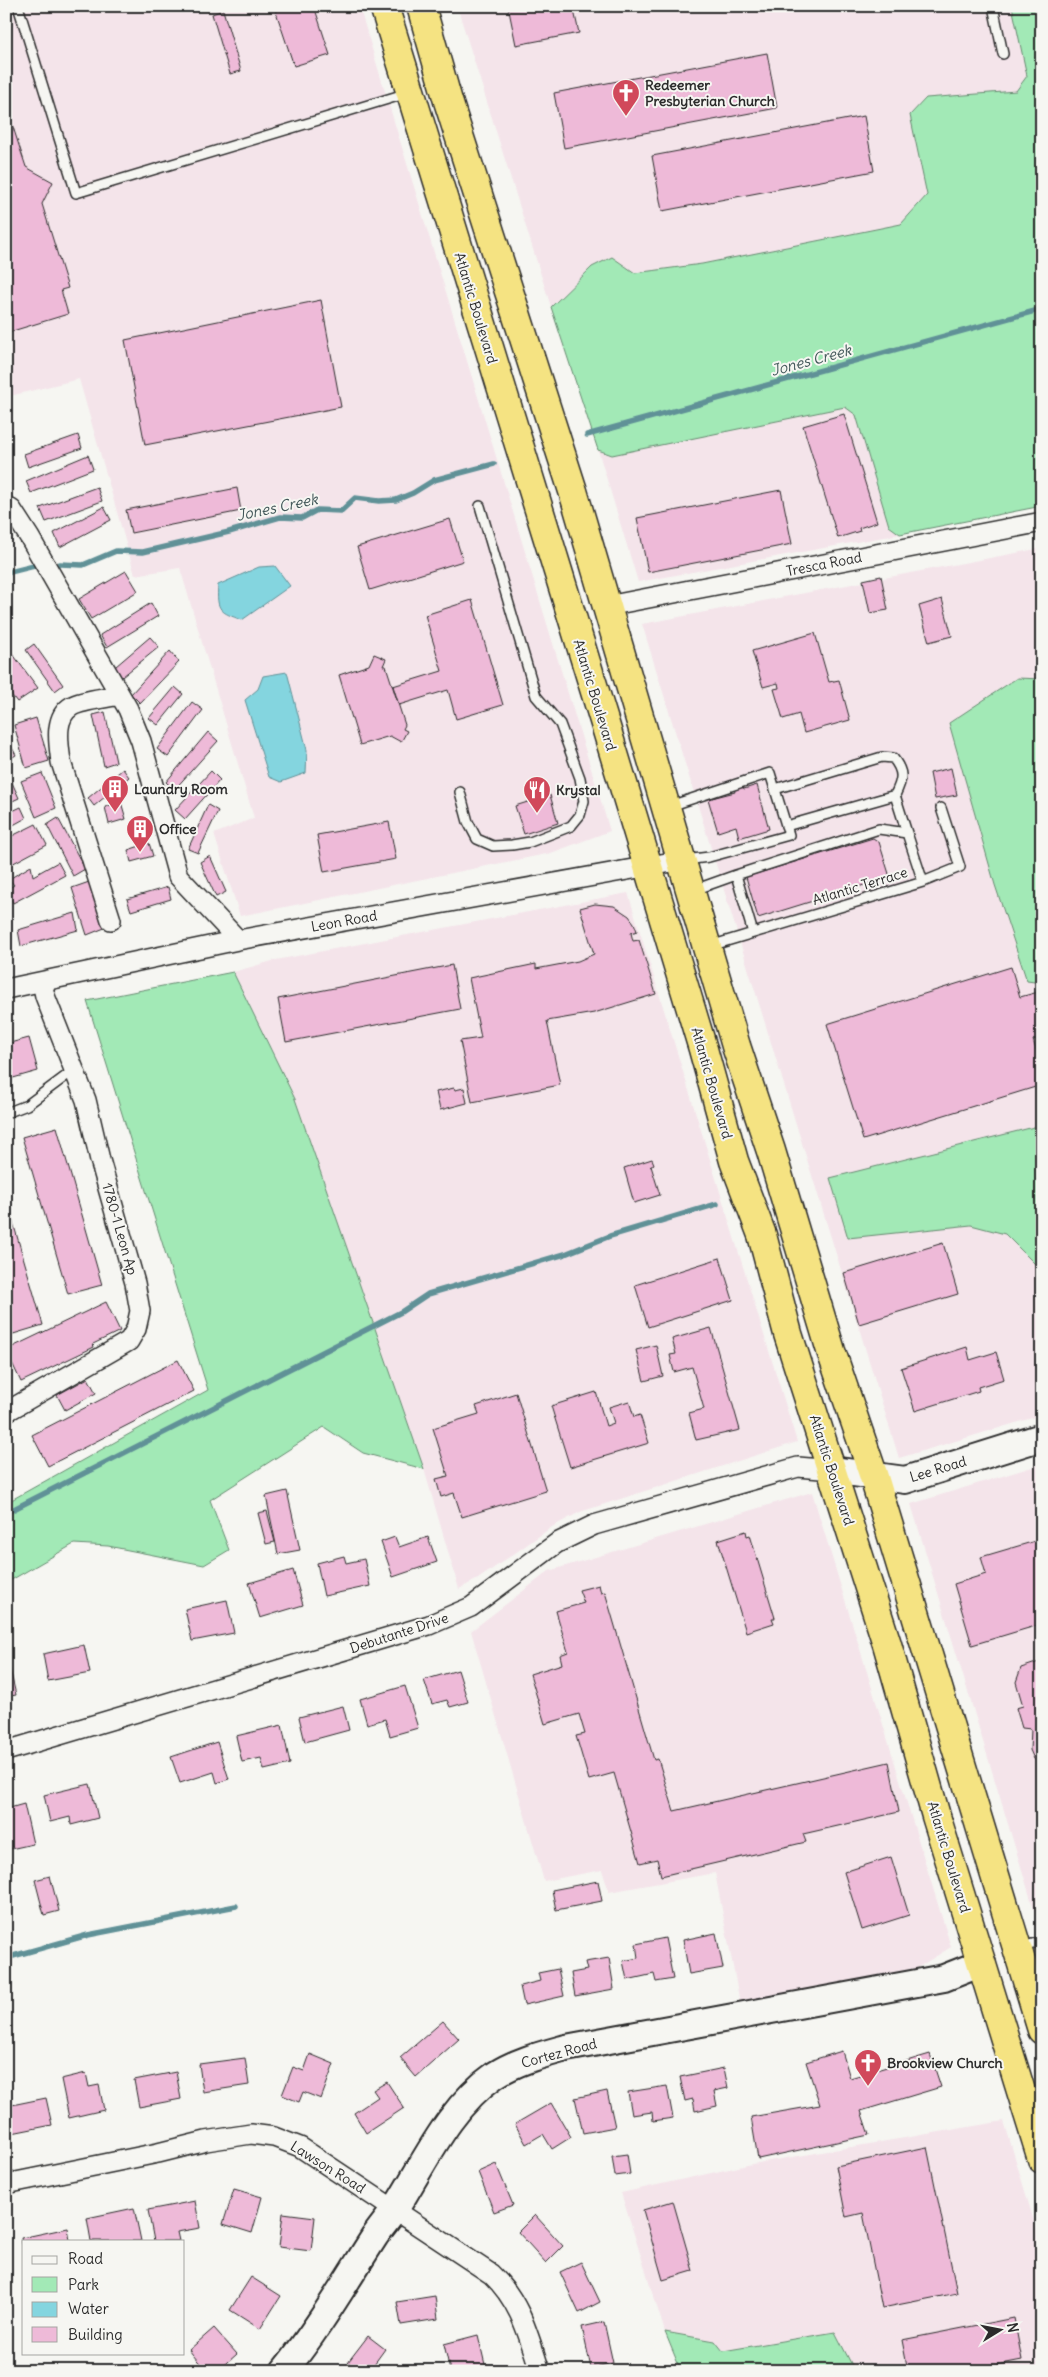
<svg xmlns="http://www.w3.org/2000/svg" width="1048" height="2377" font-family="Delius,sans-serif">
<rect width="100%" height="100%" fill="#f6f6f2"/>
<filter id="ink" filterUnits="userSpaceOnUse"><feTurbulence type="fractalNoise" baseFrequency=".02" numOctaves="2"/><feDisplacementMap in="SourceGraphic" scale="10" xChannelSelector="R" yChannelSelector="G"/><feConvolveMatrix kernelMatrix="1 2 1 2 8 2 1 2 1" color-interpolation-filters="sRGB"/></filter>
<g filter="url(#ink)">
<path fill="#f4e4ea" d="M 6,6 L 359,6 L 610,831 L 551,853 L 240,916 L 214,834 L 254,818 L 180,568 L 135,575 L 79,379 L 6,397 Z
M 457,6 L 1012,6 L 1028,76 L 1016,91 L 926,98 L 911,115 L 927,195 L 901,224 L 702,264 L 635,273 L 612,257 L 592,267 L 551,307 Z
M 845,407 L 856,415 L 889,526 L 900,534 L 638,582 L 598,450 L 612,455 Z
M 1042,548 L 1042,1415 L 899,1458 L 642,624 Z
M 628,893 L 797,1442 L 580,1512 L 552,1527 L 478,1579 L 459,1589 L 424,1469 L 295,1099 L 233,972 L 276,960 Z
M 1042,1464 L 1042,1936 L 911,1504 Z
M 812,1492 L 951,1947 L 917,1968 L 740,2003 L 715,1873 L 609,1892 L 602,1870 L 544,1881 L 471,1631 L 549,1571 Z
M 1004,2121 L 1042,2248 L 1042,2371 L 855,2371 L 835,2332 L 723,2351 L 715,2341 L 665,2332 L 621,2193 L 752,2164 Z"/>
<path fill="#a2e9b6" stroke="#668a70" d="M 1012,6 L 1042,6 L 1042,506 L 900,534 L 889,526 L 856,415 L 845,407 L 612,455 L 598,450 L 551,307 L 592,267 L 612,257 L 635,273 L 702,264 L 901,224 L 927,195 L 910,115 L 926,98 L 1016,91 L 1027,76 Z
M 1017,678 L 1042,679 L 1042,983 L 1027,981 L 995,885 L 949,723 Z
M 233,972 L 295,1099 L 424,1469 L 363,1453 L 324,1427 L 210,1500 L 229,1550 L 204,1565 L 108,1546 L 74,1544 L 6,1583 L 6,1503 L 208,1390 L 87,1001 Z
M 1042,1125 L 1042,1271 L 1005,1234 L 971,1225 L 848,1238 L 830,1178 Z
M 665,2332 L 715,2341 L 723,2351 L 835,2332 L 855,2371 L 681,2371 Z"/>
<path fill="#84d5df" stroke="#609197" d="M 275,566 L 290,586 L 242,620 C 220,612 216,611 218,585 L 259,567 Z
M 287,672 L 307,750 L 306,773 L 281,782 L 269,777 L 245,700 L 258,689 L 263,676 Z"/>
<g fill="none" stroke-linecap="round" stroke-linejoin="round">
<path stroke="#609197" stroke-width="5.5" d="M 587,435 L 1042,309
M 60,564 L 83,565 L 116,551 L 143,552 L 229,532 L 280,517 L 302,518 L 317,510 L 341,511 L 355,498 L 379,501 L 396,500 L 413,493 L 434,480 L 494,464
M 6,573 L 34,566
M 6,1513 L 401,1312 L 428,1294 L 565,1254 L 610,1236 L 717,1204
M 6,1958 L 88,1935 L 236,1906"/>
</g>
<path fill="#eebad8" stroke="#2b2b2b" d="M 274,6 L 314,6 L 330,55 L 294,66 Z
M 508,6 L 573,6 L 579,33 L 516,45 Z
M 223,10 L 241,71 L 230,74 L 212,14 Z
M 767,53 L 777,108 L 564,148 L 554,93 Z
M 864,116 L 874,171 L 662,211 L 652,156 Z
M 12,124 L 26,167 L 53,182 L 42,204 L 68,288 L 61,290 L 68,314 L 6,333 L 6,126 Z
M 321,300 L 341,407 L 145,445 L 125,340 Z
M 844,414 L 877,522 L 859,528 L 860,531 L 838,538 L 803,426 Z
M 78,435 L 82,448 L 28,467 L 24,454 Z
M 88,455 L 93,469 L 31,493 L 26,481 Z
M 97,487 L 102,501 L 46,522 L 40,508 Z
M 237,488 L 241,511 L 131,533 L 126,510 Z
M 781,490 L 792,544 L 648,572 L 637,518 Z
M 104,507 L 111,520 L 60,547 L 54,533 Z
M 450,519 L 463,561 L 370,590 L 357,547 Z
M 126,571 L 138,591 L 91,619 L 79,599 Z
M 881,576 L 888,610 L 870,613 L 863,580 Z
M 942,599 L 952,636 L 929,642 L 919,606 Z
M 472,600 L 503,705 L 456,719 L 448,690 L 399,705 L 393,686 L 442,671 L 425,615 Z
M 151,603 L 158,616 L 107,647 L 100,635 Z
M 815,633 L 829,682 L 839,680 L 850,720 L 804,733 L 799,714 L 783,719 L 774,689 L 779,688 L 778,683 L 763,687 L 752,651 Z
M 150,637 L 159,647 L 117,681 L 109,672 Z
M 34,644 L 63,685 L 55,691 L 26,650 Z
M 9,649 L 38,688 L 17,702 L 6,688 L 6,651 Z
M 170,651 L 179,662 L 140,703 L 131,694 Z
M 374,654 L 386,659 L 383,666 L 386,666 L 405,725 L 403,729 L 407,731 L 401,742 L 390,736 L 360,745 L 339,675 L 369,665 Z
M 175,687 L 183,694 L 158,725 L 149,718 Z
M 192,702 L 203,710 L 168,757 L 157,749 Z
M 105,712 L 116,762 L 104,766 L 93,715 Z
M 36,718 L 49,761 L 26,768 L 14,725 Z
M 208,732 L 218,741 L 174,790 L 166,782 Z
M 10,744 L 16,755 L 6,761 L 6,746 Z
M 951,768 L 957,795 L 935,799 L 930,773 Z
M 123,769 L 129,777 L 94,806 L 88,798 Z
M 211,771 L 220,780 L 185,819 L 175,810 Z
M 42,773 L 56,808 L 36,817 L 21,781 Z
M 9,776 L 19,798 L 6,804 L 6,778 Z
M 742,784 L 744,789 L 757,785 L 769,829 L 739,838 L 736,826 L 718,832 L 708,799 L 735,792 L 733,786 Z
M 550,795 L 558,823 L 524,834 L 515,806 Z
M 121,802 L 126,819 L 109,824 L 105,807 Z
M 208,805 L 218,811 L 198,853 L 188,849 Z
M 21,807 L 26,818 L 6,829 L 6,814 Z
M 58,818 L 85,869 L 73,876 L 47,825 Z
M 389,822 L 396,859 L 324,872 L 317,835 Z
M 36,824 L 47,845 L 6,867 L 6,839 Z
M 873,838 L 879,842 L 890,877 L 758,918 L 746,877 Z
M 149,843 L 153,856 L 131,862 L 128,850 Z
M 210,856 L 226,892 L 216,897 L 200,862 Z
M 58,862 L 65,875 L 13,903 L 6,890 L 14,885 L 9,879 L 31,866 L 33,876 Z
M 92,881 L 107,927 L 87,935 L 72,888 Z
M 168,887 L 171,899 L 131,911 L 127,899 Z
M 595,904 L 614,906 L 629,916 L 634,923 L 637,931 L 631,933 L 633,941 L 639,940 L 656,994 L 594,1013 L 547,1021 L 560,1085 L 472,1102 L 460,1041 L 481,1038 L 469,978 L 536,964 L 536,969 L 578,961 L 594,954 L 580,908 Z
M 75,913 L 78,930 L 21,946 L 18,930 Z
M 452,965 L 460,1009 L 286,1042 L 278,999 Z
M 1011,967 L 1020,997 L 1042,991 L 1042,1037 L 1033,1040 L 1042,1069 L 1042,1085 L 863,1140 L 827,1024 Z
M 29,1038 L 38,1071 L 6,1080 L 6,1044 Z
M 454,1088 L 455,1090 L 464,1088 L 467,1103 L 440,1110 L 436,1092 Z
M 57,1127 L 102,1285 L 68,1294 L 22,1137 Z
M 652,1159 L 654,1164 L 650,1167 L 651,1166 L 660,1195 L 634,1203 L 624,1168 Z
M 12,1219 L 43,1325 L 10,1335 L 6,1320 L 6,1220 Z
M 943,1243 L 958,1294 L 859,1324 L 844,1273 Z
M 720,1258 L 733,1300 L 648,1327 L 635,1285 Z
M 106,1302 L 120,1331 L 93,1344 L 94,1347 L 21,1382 L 6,1350 Z
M 711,1328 L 740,1430 L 696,1440 L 689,1413 L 704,1409 L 692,1367 L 674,1372 L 670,1355 L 676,1354 L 672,1339 Z
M 656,1345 L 663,1376 L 644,1381 L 636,1350 Z
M 967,1347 L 970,1360 L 996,1352 L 1004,1379 L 978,1387 L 979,1391 L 915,1411 L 901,1368 Z
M 178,1360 L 194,1391 L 48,1466 L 32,1435 Z
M 88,1378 L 96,1393 L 65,1410 L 57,1395 Z
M 596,1392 L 606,1426 L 614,1423 L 609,1407 L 629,1401 L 634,1417 L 640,1415 L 649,1443 L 570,1467 L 551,1406 Z
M 516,1393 L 546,1491 L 462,1517 L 454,1493 L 441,1497 L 436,1479 L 448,1476 L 433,1428 L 479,1414 L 476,1406 Z
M 287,1491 L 300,1550 L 278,1554 L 266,1496 Z
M 267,1511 L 275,1542 L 266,1544 L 258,1513 Z
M 746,1531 L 747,1536 L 750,1535 L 775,1618 L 772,1618 L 774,1623 L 746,1632 L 718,1540 Z
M 395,1537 L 399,1547 L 428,1537 L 437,1562 L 393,1577 L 381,1542 Z
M 1042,1539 L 1042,1624 L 972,1645 L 954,1584 L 986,1574 L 981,1557 Z
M 344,1556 L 346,1563 L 364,1559 L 370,1586 L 324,1596 L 317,1563 Z
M 293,1570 L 303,1605 L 260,1618 L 249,1583 Z
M 599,1585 L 601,1593 L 605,1592 L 654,1760 L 658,1759 L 674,1811 L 889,1762 L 899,1812 L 803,1834 L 806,1842 L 661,1876 L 657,1859 L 640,1863 L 614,1773 L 589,1780 L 576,1736 L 585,1734 L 579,1714 L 545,1724 L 530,1674 L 562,1664 L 560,1655 L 568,1652 L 556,1611 L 584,1603 L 579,1590 Z
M 227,1600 L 234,1633 L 192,1641 L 185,1609 Z
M 84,1645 L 90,1673 L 48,1681 L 43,1654 Z
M 1042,1661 L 1042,1766 L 1034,1759 L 1030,1750 L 1031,1729 L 1022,1728 L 1016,1708 L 1023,1706 L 1016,1682 L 1021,1668 Z
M 10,1669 L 16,1695 L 6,1697 L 6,1670 Z
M 458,1670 L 468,1702 L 450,1707 L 447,1700 L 432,1704 L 424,1680 Z
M 405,1686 L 418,1728 L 390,1736 L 385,1719 L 367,1724 L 360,1699 Z
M 343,1706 L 349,1730 L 305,1742 L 299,1717 Z
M 282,1725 L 290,1764 L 264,1770 L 261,1758 L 242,1762 L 236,1736 Z
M 217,1742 L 229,1779 L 217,1783 L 214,1772 L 180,1783 L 171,1757 Z
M 90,1784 L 98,1818 L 71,1825 L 70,1817 L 50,1822 L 44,1795 Z
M 24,1804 L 33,1844 L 6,1850 L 6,1809 Z
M 891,1857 L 909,1915 L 862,1930 L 844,1872 Z
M 50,1876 L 59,1911 L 44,1915 L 35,1880 Z
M 598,1881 L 602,1901 L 556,1910 L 552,1890 Z
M 716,1933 L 723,1968 L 689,1974 L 683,1940 Z
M 665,1938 L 673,1979 L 656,1982 L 654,1974 L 627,1980 L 623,1961 L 638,1958 L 636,1944 Z
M 609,1958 L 614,1989 L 575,1996 L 571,1973 L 587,1970 L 585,1962 Z
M 558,1969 L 564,1996 L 524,2005 L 520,1986 L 540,1981 L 538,1973 Z
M 443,2021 L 459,2039 L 416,2077 L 400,2058 Z
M 842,2051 L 850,2078 L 930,2054 L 941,2087 L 861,2111 L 869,2135 L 758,2159 L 751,2117 L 820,2105 L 806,2062 Z
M 310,2054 L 334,2064 L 321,2099 L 303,2092 L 299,2102 L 282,2095 L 293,2067 L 304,2071 Z
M 245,2058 L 249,2085 L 203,2092 L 199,2064 Z
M 724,2068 L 728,2088 L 714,2091 L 717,2106 L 695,2111 L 693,2099 L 685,2101 L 680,2077 Z
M 176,2072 L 181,2099 L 139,2107 L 134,2080 Z
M 86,2073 L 89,2087 L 99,2085 L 104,2110 L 69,2118 L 61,2079 Z
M 387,2082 L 404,2108 L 366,2133 L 354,2113 L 378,2097 L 373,2090 Z
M 667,2086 L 673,2118 L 653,2121 L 652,2112 L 632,2115 L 628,2092 Z
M 607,2091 L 615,2127 L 583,2133 L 575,2098 Z
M 46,2098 L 52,2125 L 12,2133 L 7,2106 Z
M 551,2103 L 571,2137 L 552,2149 L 543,2134 L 526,2144 L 515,2124 Z
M 927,2147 L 957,2293 L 882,2308 L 863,2213 L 846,2217 L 836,2166 Z
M 627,2154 L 630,2174 L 615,2176 L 612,2156 Z
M 496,2164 L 513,2205 L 494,2212 L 478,2172 Z
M 234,2189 L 262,2197 L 252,2233 L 223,2224 Z
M 195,2201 L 200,2228 L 177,2232 L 179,2241 L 154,2241 L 148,2210 Z
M 673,2201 L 693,2271 L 663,2280 L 643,2210 Z
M 134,2208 L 141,2241 L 91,2241 L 87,2218 Z
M 283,2213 L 315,2217 L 311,2251 L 279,2247 Z
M 535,2215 L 563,2246 L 546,2263 L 518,2232 Z
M 68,2228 L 70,2241 L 24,2241 L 24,2252 L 21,2238 Z
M 581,2262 L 600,2302 L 579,2313 L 560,2272 Z
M 251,2277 L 281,2296 L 260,2329 L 230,2310 Z
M 435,2296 L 438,2319 L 401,2325 L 397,2302 Z
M 1014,2318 L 1022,2360 L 966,2371 L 908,2371 L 902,2340 Z
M 604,2322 L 613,2363 L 591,2368 L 582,2327 Z
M 214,2328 L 237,2354 L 218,2371 L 206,2371 L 189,2350 Z
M 478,2335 L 486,2369 L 450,2371 L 444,2344 Z
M 368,2336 L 385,2349 L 369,2371 L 360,2371 L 348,2362 Z"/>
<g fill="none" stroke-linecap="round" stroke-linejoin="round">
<defs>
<path id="lane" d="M 18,6 L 76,193 L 408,93
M 993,6 L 1003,54
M 775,789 L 882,757 L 893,758 C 904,772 903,779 895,795 L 786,826
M 460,792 L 468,822 L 477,839 L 493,846 L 512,845 L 530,842 L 571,826 L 580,815 L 584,801 L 580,778 L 560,724 L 536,696 L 480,506
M 895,795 L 907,833
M 667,807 L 770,773 L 789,835 L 709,857 L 685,860
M 736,875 L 879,829 L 907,833 L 923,882
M 694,890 L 736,875 L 753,933
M 710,946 L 923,882 L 960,867 L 941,808
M 6,1113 L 27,1105 L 74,1070
M 1020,1948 L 1042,1941"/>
<path id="street" d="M 6,506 L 12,510 L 30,538 L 128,709 L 141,741 L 178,876 L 238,940
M 607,606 L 1042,522
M 111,920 L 61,762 C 59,745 53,717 72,706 C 82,700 107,698 119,695
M 6,989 L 238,940 L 683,860
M 6,1412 L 129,1341 L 136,1329 L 140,1311 L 135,1283 L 100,1160 L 86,1100 L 45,996 L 42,982
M 6,1751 L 429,1625 L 471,1607 L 557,1543 L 594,1525 L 798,1467 L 832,1470
M 6,2184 L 158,2153 L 206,2141 L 251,2134 L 274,2137 L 300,2147 L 491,2274 C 520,2301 528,2334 540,2371"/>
<path id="secondary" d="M 832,1470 L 905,1480 L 1042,1437
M 284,2371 C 318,2329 346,2281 375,2236 C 382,2226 389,2218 396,2208 C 425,2162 449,2107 495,2075 C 517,2061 541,2055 566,2048 L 944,1978 L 982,1963"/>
<path id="highway" d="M 384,6 L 605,724 L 703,1049 L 734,1161 L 762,1235 L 788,1334 L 887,1644 L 936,1816 L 1042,2159
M 421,6 L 448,101 L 573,491 L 736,1046 L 771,1151 L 831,1351 L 873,1474 L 1042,2030"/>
</defs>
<use href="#lane" stroke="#2b2b2b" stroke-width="12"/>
<use href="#street" stroke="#2b2b2b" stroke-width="22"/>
<use href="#secondary" stroke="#2b2b2b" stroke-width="30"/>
<use href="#highway" stroke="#2b2b2b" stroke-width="31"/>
<use href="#lane" stroke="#f6f6f2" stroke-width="9"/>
<use href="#street" stroke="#f6f6f2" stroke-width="19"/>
<use href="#secondary" stroke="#f6f6f2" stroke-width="26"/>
<use href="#highway" stroke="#f5e382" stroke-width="28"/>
</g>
</g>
<defs>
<symbol id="church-pin" viewBox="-11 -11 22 30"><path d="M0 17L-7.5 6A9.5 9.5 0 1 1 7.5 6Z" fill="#d1495b" stroke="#f6f6f2"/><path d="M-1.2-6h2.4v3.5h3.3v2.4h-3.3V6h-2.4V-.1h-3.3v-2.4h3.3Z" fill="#fff"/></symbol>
<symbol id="building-pin" viewBox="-11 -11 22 30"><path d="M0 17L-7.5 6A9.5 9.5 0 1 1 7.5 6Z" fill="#d1495b" stroke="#f6f6f2"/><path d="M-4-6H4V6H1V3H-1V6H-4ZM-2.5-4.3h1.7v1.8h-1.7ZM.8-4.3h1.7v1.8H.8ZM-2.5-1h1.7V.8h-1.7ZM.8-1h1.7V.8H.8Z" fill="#fff"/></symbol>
<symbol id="restaurant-pin" viewBox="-11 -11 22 30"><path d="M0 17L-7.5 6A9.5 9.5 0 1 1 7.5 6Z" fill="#d1495b" stroke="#f6f6f2"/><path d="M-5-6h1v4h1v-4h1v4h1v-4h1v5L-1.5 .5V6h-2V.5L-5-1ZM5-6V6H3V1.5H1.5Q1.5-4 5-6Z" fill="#fff"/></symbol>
</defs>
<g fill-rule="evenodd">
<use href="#church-pin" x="610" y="77" width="32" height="43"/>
<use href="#building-pin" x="99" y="773" width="32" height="43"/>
<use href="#restaurant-pin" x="521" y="774" width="32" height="43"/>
<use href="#building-pin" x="124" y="813" width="32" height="43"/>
<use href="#church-pin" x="852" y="2047" width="32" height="43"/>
</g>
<g text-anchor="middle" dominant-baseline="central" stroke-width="4" stroke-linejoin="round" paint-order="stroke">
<g font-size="14" font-weight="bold" fill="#2b2b2b" stroke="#f6f6f2" text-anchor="start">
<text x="645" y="85">Redeemer<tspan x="645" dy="16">Presbyterian Church</tspan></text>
<text x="134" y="789">Laundry Room</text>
<text x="556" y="790">Krystal</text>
<text x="159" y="829">Office</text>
<text x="887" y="2063">Brookview Church</text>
</g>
<g font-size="14" fill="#2b2b2b" stroke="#f6f6f2">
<text transform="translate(476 308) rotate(73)">Atlantic Boulevard</text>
<text transform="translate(824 564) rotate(-11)">Tresca Road</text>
<text transform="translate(595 695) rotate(73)">Atlantic Boulevard</text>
<text transform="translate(860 886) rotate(-17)">Atlantic Terrace</text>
<text transform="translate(344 921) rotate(-10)">Leon Road</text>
<text transform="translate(712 1083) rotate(74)">Atlantic Boulevard</text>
<text transform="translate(120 1229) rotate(74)">1780-1 Leon Ap</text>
<text transform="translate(938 1469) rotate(-17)">Lee Road</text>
<text transform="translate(832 1470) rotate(72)">Atlantic Boulevard</text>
<text transform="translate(399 1633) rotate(-18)">Debutante Drive</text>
<text transform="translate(949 1857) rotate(73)">Atlantic Boulevard</text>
<text transform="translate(559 2053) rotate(-15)">Cortez Road</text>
<text transform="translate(328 2167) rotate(32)">Lawson Road</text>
</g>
<g font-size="15" font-style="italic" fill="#415658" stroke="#f6f6f2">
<text transform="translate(811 360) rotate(-15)">Jones Creek</text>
<text transform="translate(277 507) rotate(-12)">Jones Creek</text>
</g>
</g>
<rect width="1048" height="2377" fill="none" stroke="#f6f6f2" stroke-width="25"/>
<rect x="12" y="12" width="1023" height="2352" fill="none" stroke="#2b2b2b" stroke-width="2" filter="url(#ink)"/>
<rect x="22" y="2240" width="162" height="115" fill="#f6f6f2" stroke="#a5a5a2"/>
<rect x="32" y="2256" width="25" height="8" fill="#f6f6f2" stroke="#a5a5a2"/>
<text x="68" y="2264" font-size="15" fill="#2b2b2b">Road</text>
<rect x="32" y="2277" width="25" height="15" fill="#a2e9b6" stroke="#a5a5a2"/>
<text x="68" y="2290" font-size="15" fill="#2b2b2b">Park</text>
<rect x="32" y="2302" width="25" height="15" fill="#84d5df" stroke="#a5a5a2"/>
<text x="68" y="2314" font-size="15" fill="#2b2b2b">Water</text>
<rect x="32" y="2327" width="25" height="15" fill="#eebad8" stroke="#a5a5a2"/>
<text x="68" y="2340" font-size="15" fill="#2b2b2b">Building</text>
<g transform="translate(1000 2330) rotate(80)" stroke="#f6f6f2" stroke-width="4" paint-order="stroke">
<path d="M0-4L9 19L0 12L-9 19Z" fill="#2b2b2b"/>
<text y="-8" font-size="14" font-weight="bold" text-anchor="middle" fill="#2b2b2b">N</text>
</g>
</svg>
